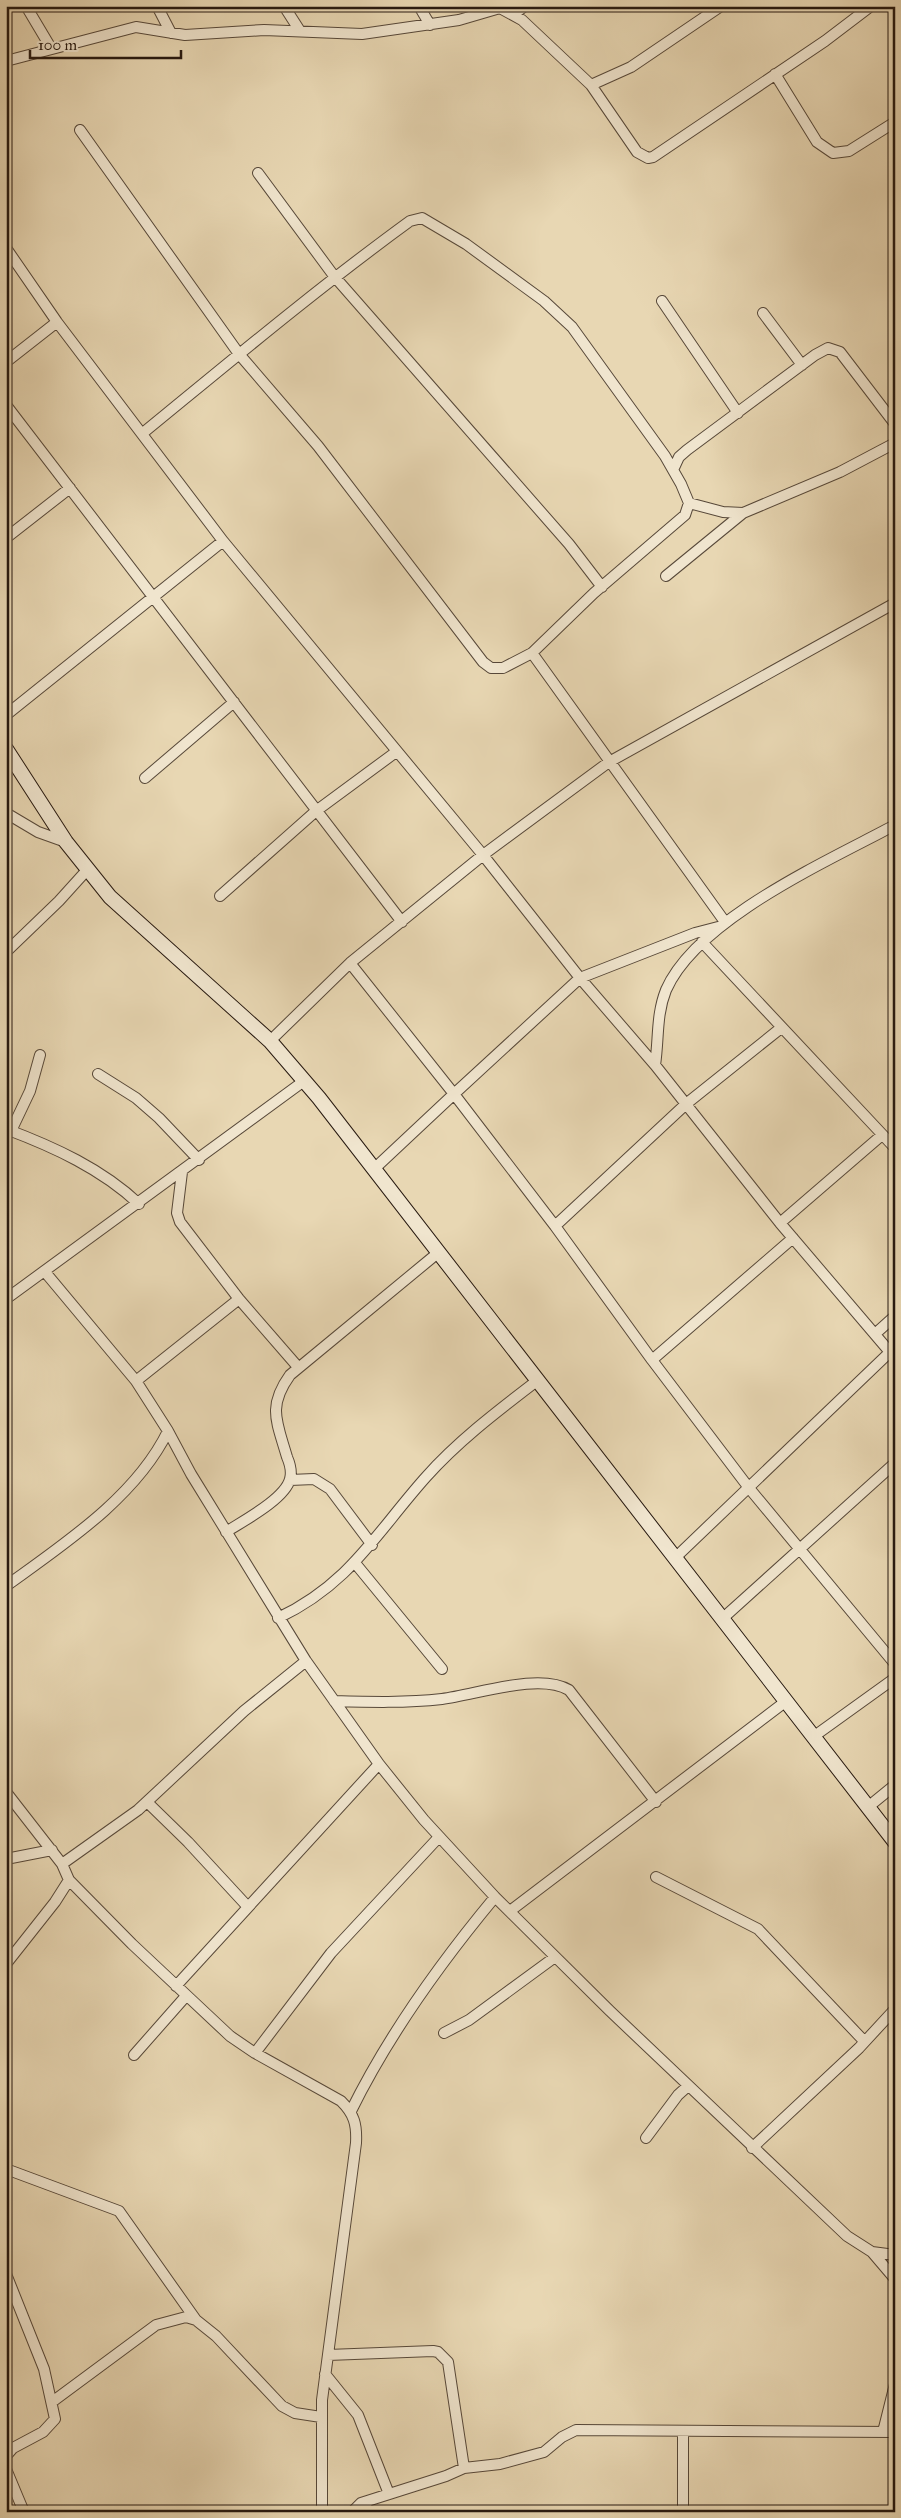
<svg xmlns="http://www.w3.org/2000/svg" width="901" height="2518" font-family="'IM FELL Great Primer',serif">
<rect width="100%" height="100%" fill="#e8d7b3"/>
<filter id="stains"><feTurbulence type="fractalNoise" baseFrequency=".004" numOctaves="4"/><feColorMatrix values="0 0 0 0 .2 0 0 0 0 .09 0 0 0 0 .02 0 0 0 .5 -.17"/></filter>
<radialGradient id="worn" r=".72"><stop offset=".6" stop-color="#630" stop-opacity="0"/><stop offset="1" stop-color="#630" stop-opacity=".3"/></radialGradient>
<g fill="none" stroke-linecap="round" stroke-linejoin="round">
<defs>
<path id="street" d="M 26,6 L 51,48
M 157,6 L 171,33
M 284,6 L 300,31
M 419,6 L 430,25
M 514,14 L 525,6
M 6,61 L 136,27 L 185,35 L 264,30 L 362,34 L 459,20 L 500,8 L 522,20 L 591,85 L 631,67 L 721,6
M 775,74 L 817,142 L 833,153 L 849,151 L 895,122
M 591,85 L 637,152 L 648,158 L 653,157 L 825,41 L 871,6
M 80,130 L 239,354 L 318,446 L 483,662 L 491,668 L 503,668 L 532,653 L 594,593 L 685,515 L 689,503 L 681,484 L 665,456 L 572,327 L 544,301 L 466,244 L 422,218 L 410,221 C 318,288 231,361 143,433
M 258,173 L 334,276 L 569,544 L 602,587
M 6,248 L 57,322 L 223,541 L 483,855 L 580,978 L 454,1094 L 555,1226 L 652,1360
M 662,301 L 738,413
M 763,313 L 802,365
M 6,362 L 57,322
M 6,405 L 402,922
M 673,470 L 679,457 L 687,450 L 815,355 L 828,348 L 840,352 L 895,424
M 689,503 L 723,512 L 743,513 L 840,472 L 895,443
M 6,538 L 70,488
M 666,576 L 743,513
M 532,653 L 725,922
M 6,715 L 223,541
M 145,778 L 234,702
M 6,813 L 38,832 L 66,842
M 895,825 C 828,861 697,919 666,990 C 656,1015 659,1039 655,1065 L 780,1223 L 895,1358
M 220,896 L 316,811 L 396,752
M 702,942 L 895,1148
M 6,952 L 59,901 L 87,870
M 350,963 L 454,1094 L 374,1169
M 270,1041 L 350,963 L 483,855 L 609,762 L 895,603
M 655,1065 L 580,978 L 695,933 L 718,927
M 98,1074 L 136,1098 L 159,1118 L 199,1160
M 6,1129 C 54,1147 102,1169 139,1204
M 11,1131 L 30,1091 L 40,1055
M 182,1172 L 177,1213 L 180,1222 L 239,1299 L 298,1367
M 780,1223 L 882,1135
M 555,1226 L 686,1104 L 781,1028
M 793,1238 L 652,1360 L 749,1488 L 895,1664
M 45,1272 L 136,1381 L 168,1431 L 191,1474 L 306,1661 L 379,1764 L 424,1820 L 495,1897 L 610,2011 L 847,2236 L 872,2252 L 895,2255
M 6,1299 L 304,1081
M 875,1334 L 895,1316
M 136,1381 L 239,1299
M 290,1480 L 314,1479 L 330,1489 L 372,1545
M 226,1532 C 243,1521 285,1499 290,1479 C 292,1472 290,1464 287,1457 C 277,1422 267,1407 290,1375 L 439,1252
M 675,1558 L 890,1352
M 355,1563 L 442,1669
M 6,1586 C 64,1544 136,1497 168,1431
M 278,1618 C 350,1584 376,1533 426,1477 C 459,1440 499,1410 538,1380
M 722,1619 L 895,1463
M 334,1701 C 370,1702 406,1703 442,1699 C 476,1695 539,1672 569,1690 L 656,1802
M 813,1737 L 895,1678
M 6,1792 L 62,1864 L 69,1880 L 132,1944 L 230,2036 L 255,2053 L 341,2101 C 354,2114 357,2124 356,2143 L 322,2400 L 322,2512
M 147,1802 L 188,1842 L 248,1907
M 868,1807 L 895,1785
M 6,1859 L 52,1850
M 62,1864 L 138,1810 L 244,1711 L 306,1661
M 656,1877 L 758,1929 L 864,2041
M 510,1911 L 785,1702
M 6,1964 L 55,1902 L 69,1880
M 176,1986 L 379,1764
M 444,2033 L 469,2020 L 555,1957
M 255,2053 L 331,1953 L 439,1837
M 134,2055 L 186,1996
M 351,2111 C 389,2034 441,1962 495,1897
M 646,2138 L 678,2095 L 688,2086
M 752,2148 L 859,2048 L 895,2009
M 6,2169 L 119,2211 L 196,2320
M 872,2252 L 895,2279
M 6,2274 L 44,2369 L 55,2419 L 43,2432 L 13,2448 L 6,2456
M 328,2355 L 433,2351 L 438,2352 L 448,2362 L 464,2468
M 325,2374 L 358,2415 L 389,2494
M 52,2402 L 156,2325 L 186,2317 L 196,2320 L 216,2336 L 282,2406 L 295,2413 L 321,2417
M 683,2432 L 683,2512
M 883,2432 L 895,2384
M 6,2469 L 24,2512
M 361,2503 L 371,2512
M 352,2512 L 361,2503 L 446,2476 L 464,2468 L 500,2464 L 544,2452 L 562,2437 L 576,2430 L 895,2432"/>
<path id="secondary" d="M 6,749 L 66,842 L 110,897 L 270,1041 L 319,1098 L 895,1842"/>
</defs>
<use href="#street" stroke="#574839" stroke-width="12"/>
<use href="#secondary" stroke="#271910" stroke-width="16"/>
<use href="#street" stroke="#f0e5ce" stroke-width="10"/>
<use href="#secondary" stroke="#f0e5ce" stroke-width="14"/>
</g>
<rect width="901" height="2518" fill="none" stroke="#e8d7b3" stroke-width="25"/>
<rect x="8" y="8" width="886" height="2503" fill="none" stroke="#271910" stroke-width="2.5"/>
<rect x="12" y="12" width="876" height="2493" fill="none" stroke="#271910"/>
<path d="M30 50v8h151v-8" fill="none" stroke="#271910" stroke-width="2.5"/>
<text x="38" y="50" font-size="15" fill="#271910" stroke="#f0e5ce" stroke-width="4" paint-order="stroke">100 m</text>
<rect width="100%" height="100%" filter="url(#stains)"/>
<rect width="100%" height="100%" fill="url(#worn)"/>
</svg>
